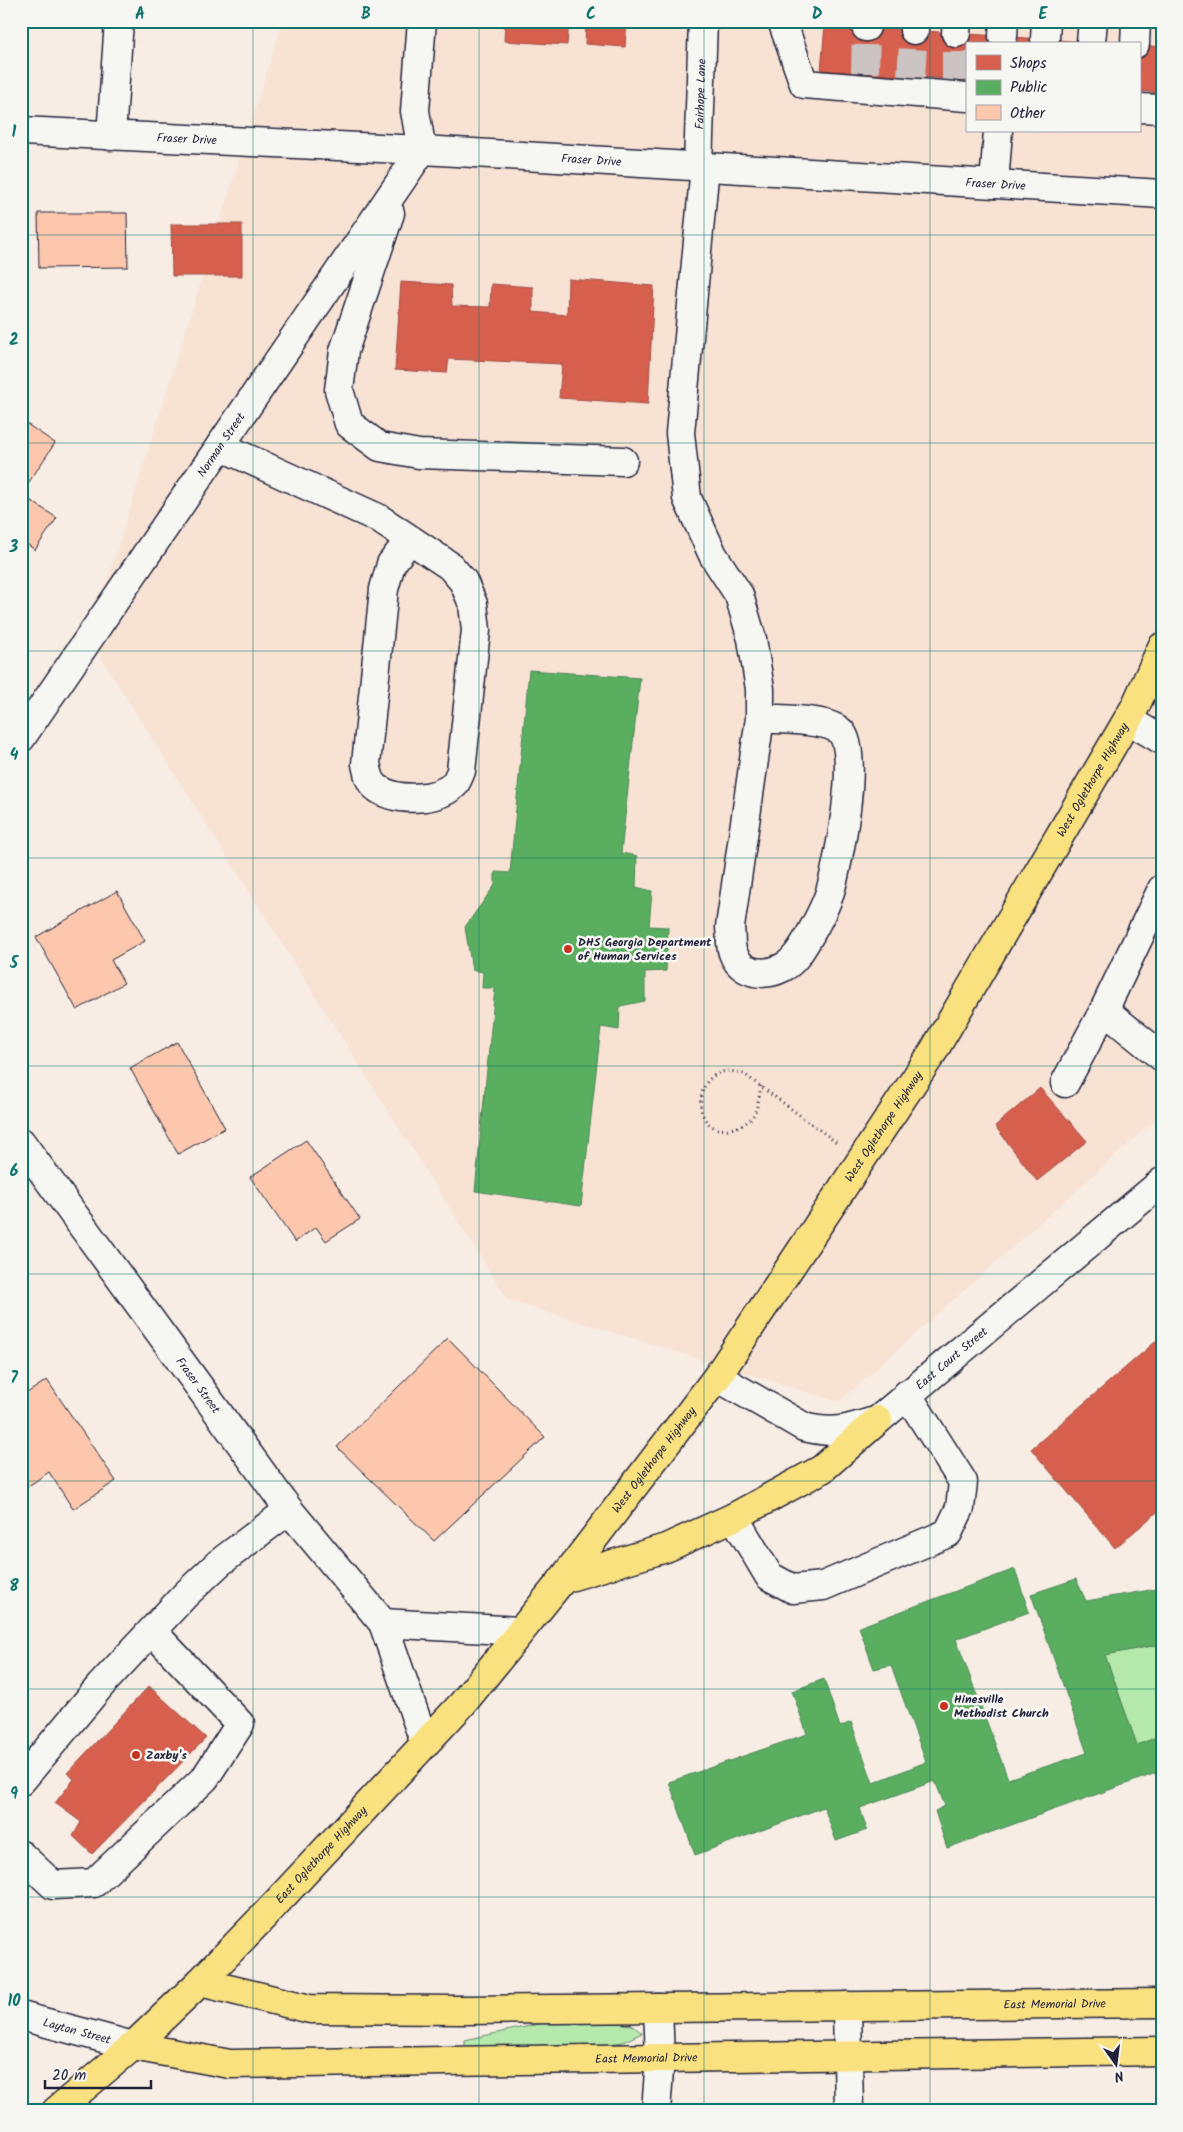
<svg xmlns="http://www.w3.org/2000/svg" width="1183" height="2132" font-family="Kalam,sans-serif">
<rect width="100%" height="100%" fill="#f7ede4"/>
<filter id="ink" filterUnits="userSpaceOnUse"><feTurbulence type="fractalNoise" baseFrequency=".02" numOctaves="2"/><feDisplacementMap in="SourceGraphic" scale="10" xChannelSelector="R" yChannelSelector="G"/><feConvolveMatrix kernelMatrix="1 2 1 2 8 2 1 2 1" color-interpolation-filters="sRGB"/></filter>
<g filter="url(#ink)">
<path fill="#f8e2d4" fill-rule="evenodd" d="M 283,21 L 1162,21 L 1162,1114 L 839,1402 L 508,1300 L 89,639 ZM 967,44 L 1139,44 L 1139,131 L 967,131 Z"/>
<path fill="#b4e9ab" stroke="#6b8673" d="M 1162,1644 L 1162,1760 L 1155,1738 L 1137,1745 L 1105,1655 Z
M 543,2023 L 614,2023 L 632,2025 L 642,2033 L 623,2042 L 602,2045 L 465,2047 L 465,2040 Z"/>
<path fill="#d6604d" stroke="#a04d48" d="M 505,21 L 569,21 L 567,45 L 504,41 Z
M 586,21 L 627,21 L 625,47 L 585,44 Z
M 825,24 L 866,27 L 1115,44 L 967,44 L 967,80 L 821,71 Z
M 1139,45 L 1162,47 L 1162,93 L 1139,91 Z
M 171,224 L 242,224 L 242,276 L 172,276 Z
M 568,279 L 654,286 L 648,404 L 559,398 L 562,364 L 449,359 L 447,373 L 395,370 L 401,282 L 451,285 L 452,306 L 490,307 L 491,284 L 533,287 L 533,312 L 567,315 Z
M 1040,1088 L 1087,1141 L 1037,1181 L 995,1126 Z
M 1162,1336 L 1162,1508 L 1115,1548 L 1031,1449 Z
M 149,1686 L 206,1738 L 92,1854 L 73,1836 L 81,1822 L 55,1803 L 74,1779 L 67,1773 Z"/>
<path fill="#5aae61" stroke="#498456" d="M 529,670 L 640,678 L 621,853 L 637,856 L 636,887 L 652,891 L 649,926 L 668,927 L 666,971 L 645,972 L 645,1001 L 620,1006 L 619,1030 L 601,1027 L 581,1206 L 475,1191 L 495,988 L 482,988 L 483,972 L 472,970 L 465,927 L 495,885 L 495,872 L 510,873 Z
M 1015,1569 L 1029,1612 L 956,1639 L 1008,1779 L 1087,1753 L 1031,1594 L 1076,1579 L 1086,1601 L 1162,1588 L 1162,1644 L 1105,1655 L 1137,1745 L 1155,1738 L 1162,1760 L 1162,1771 L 947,1848 L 935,1811 L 945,1806 L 935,1781 L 860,1808 L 867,1830 L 836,1841 L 824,1807 L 695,1855 L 669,1782 L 807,1734 L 792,1691 L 824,1679 L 840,1727 L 851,1722 L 873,1783 L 926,1762 L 891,1665 L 874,1669 L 859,1627 Z"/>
<path fill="#fcc7ad" stroke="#22223b" d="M 38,213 L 127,213 L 128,267 L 39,268 Z
M 21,420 L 55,443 L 21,494 Z
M 21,494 L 57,518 L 35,550 L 21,540 Z
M 117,891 L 145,941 L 111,960 L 124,983 L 77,1010 L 36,937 Z
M 177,1042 L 225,1128 L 178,1154 L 130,1068 Z
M 306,1140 L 360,1219 L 326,1241 L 316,1227 L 295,1242 L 250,1177 Z
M 448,1338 L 545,1437 L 434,1541 L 337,1447 Z
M 47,1380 L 116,1481 L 73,1509 L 49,1472 L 24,1489 L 21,1485 L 21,1397 Z"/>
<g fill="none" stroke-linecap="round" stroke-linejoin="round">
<path stroke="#ccc4c2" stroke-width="28" stroke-dasharray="28 14" stroke-linecap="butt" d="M 865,73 L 866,27
M 911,77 L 914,30
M 956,80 L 956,33"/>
<defs>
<g id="minor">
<path d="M 782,21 L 804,84 L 967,97"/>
<path d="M 866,27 L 867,21"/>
<path d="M 914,30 L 914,21"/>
<path d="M 956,33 L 957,21"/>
<path d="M 1003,36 L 1004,21"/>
<path d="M 1045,39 L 1046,21"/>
<path d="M 1091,42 L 1093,21"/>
<path d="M 1135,44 L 1136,21"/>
<path d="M 1139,108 L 1162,109"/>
<path id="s1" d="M 21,131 L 422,150 L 1162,194"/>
<path d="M 111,136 L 119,21"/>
<path d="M 422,150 L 415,111 L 422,21"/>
<path id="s2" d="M 698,166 L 703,21"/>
<path d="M 705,166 L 680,433 L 687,498 L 713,555 L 739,595 L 752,639 L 760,689 L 760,718 L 730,927 C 731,935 730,946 733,953 C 743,981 782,977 797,955 C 807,942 824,910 829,895 C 838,867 861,752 841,732 C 828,718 780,720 760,718"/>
<path d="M 994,184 L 998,131"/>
<path d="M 390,213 L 344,351 L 339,390 L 349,424 L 380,447 L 419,454 L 623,461"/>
<path d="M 220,446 L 378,518 L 450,566 L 463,581 L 473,604 L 476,630 L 461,771 C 459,776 457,781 454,785 C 436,801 396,802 377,788 C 369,782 368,773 366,764 L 384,589 L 391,564 L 410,539"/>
<path d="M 1128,720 L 1162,740"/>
<path id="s3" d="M 21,738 L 422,150"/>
<path d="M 1104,1010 L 1162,1057"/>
<path d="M 1065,1083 L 1104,1010 L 1162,889"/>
<path id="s4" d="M 21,1142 L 289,1510 L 383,1623 L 425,1744"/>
<path id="s5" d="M 717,1377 L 804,1427 C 835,1435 849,1429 878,1420 L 1162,1182"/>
<path d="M 734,1517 L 769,1576 L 793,1589 L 823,1586 L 948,1533 L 960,1508 L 963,1482 L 907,1394"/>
<path d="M 383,1623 L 520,1631"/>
<path d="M 21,1781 L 101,1685 L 186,1594 L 219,1563 L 289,1510"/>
<path d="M 21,1855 L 53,1885 L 94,1883 L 205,1778 L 240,1724 L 152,1631"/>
<path d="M 847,2006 L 849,2111"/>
<path id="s6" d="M 21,2016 L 133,2046"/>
<path d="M 656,2111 L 660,2058 L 658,2008"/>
</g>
<g id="major">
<path id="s7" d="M 200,1982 L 310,2009 L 463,2010 L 1162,2003"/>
<path id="s8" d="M 133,2046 L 230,2064 L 1162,2051"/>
</g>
<g id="highway">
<path d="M 563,1579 L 666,1548 L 734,1517 L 822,1469 L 878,1420"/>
<path id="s9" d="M 56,2111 L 133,2046 L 200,1982 L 263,1917 L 463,1703 L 563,1579 L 717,1377 L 933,1052 L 1135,707 L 1162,647"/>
</g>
</defs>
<use href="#minor" stroke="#22223b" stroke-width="31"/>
<use href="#major" stroke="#22223b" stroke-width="31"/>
<use href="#highway" stroke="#22223b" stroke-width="31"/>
<path stroke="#22223b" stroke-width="3" stroke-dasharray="1 4" stroke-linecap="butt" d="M 761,1086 C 757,1107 757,1122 734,1128 C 691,1140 690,1073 728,1071 C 733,1071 739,1073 744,1074 L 836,1142"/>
<use href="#minor" stroke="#f6f6f2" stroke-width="28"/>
<use href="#major" stroke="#fae180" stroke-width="28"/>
<use href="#highway" stroke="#fae180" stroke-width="28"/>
</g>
</g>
<path fill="none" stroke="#0f766e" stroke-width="1" stroke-opacity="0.55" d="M 253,21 L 253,2111M 479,21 L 479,2111M 704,21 L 704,2111M 930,21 L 930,2111M 21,235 L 1162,235M 21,443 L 1162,443M 21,651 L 1162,651M 21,858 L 1162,858M 21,1066 L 1162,1066M 21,1274 L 1162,1274M 21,1481 L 1162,1481M 21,1689 L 1162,1689M 21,1897 L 1162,1897"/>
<g fill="#c8321e" stroke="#f6f6f2" stroke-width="2">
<circle cx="568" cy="949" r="5"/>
<circle cx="944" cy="1706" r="5"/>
<circle cx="136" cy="1755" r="5"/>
</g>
<g text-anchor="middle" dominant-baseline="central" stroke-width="5" stroke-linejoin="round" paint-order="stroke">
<g font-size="12" fill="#22223b" stroke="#f6f6f2">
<text stroke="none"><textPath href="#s2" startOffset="72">Fairhope Lane</textPath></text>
<text stroke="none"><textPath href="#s1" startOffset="166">Fraser Drive</textPath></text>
<text stroke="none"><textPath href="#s1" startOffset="571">Fraser Drive</textPath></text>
<text stroke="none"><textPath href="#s1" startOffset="976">Fraser Drive</textPath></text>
<text stroke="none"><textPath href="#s3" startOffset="355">Norman Street</textPath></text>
<text stroke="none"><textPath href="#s9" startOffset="1696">West Oglethorpe Highway</textPath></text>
<text stroke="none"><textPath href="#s9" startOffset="1291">West Oglethorpe Highway</textPath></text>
<text stroke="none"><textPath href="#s5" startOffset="272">East Court Street</textPath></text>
<text stroke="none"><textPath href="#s4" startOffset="301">Fraser Street</textPath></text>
<text stroke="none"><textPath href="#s9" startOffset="886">West Oglethorpe Highway</textPath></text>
<text stroke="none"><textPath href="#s9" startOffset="369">East Oglethorpe Highway</textPath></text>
<text stroke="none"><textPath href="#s7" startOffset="858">East Memorial Drive</textPath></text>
<text stroke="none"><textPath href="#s6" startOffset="58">Layton Street</textPath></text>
<text stroke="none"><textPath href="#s8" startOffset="515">East Memorial Drive</textPath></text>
</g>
<g font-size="12" font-weight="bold" fill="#22223b" stroke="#f6f6f2" text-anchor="start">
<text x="578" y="942">DHS Georgia Department<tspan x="578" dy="14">of Human Services</tspan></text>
<text x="954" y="1699">Hinesville<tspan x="954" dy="14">Methodist Church</tspan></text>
<text x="146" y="1755">Zaxby's</text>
</g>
</g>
<rect width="1183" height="2132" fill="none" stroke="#f6f6f2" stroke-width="55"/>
<rect x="966" y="42" width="175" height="90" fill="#f6f6f2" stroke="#a1a1a9"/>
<rect x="976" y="55" width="25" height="15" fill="#d6604d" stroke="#a1a1a9"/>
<text x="1010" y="68" font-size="15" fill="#22223b">Shops</text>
<rect x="976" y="80" width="25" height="15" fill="#5aae61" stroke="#a1a1a9"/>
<text x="1010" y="92" font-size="15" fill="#22223b">Public</text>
<rect x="976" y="105" width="25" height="15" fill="#fcc7ad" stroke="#a1a1a9"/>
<text x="1010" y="118" font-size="15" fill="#22223b">Other</text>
<g transform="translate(1116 2064) rotate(166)" stroke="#f6f6f2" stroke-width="4" paint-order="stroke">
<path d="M0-4L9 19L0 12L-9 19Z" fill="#22223b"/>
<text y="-8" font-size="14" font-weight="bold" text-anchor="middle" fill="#22223b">N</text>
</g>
<path d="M45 2080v8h106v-8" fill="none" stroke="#22223b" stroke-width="2.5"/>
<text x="52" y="2080" font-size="15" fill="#22223b" stroke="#f6f6f2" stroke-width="4" paint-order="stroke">20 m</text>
<rect x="28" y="28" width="1128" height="2076" fill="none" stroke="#0f766e" stroke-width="2"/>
<g font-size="16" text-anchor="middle" font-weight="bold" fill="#0f766e">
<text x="140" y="19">A</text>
<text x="366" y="19">B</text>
<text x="591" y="19">C</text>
<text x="817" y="19">D</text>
<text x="1043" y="19">E</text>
<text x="14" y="137">1</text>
<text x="14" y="345">2</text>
<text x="14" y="552">3</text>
<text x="14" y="760">4</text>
<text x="14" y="968">5</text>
<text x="14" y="1176">6</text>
<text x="14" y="1383">7</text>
<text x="14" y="1591">8</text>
<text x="14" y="1799">9</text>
<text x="14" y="2006">10</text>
</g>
</svg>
